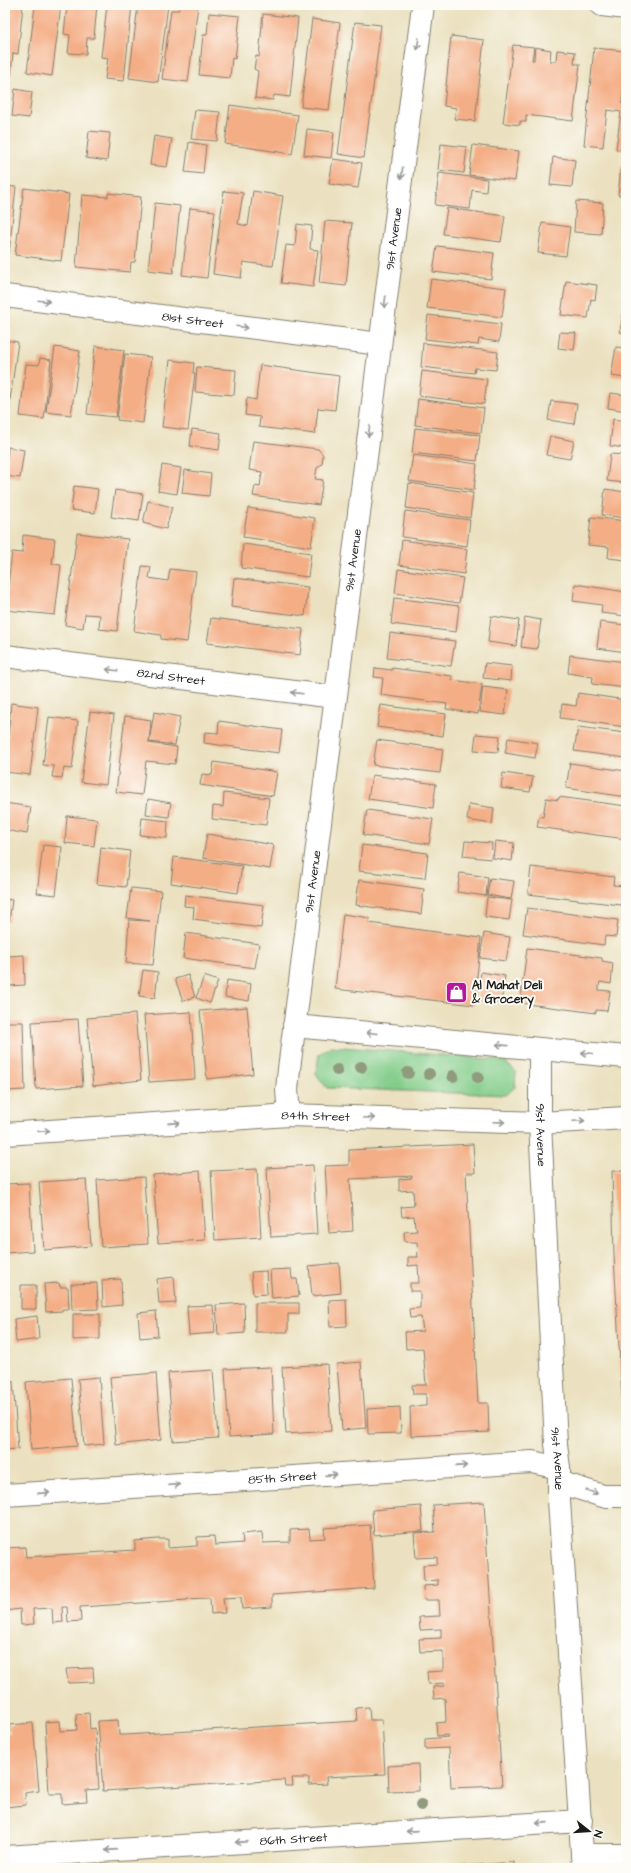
<svg xmlns="http://www.w3.org/2000/svg" width="631" height="1873" font-family="'Architects Daughter',sans-serif">
<rect width="100%" height="100%" fill="#fdfcf7"/>
<filter id="ink" filterUnits="userSpaceOnUse"><feTurbulence type="fractalNoise" baseFrequency=".025" numOctaves="2"/><feDisplacementMap in="SourceGraphic" scale="8" xChannelSelector="R" yChannelSelector="G"/><feConvolveMatrix kernelMatrix="1 2 1 2 8 2 1 2 1" color-interpolation-filters="sRGB"/></filter>
<filter id="wash" filterUnits="userSpaceOnUse"><feTurbulence type="fractalNoise" baseFrequency=".012" numOctaves="4" result="noise"/><feDisplacementMap in="SourceGraphic" scale="16" xChannelSelector="R" yChannelSelector="G"/><feGaussianBlur stdDeviation="0.9" result="paint"/><feColorMatrix in="noise" values="0 0 0 0 0 0 0 0 0 0 0 0 0 0 0 0 0 1.4 0 .05"/><feComposite in="paint" operator="in"/></filter>
<g filter="url(#wash)">
<rect width="100%" height="100%" fill="#ebe1c0"/>
<path fill="#82cc89" stroke="#4f7452" d="M 331,1046 L 503,1060 L 516,1072 L 515,1087 L 506,1095 L 327,1088 L 316,1074 L 319,1054 Z"/>
<g id="blocks">
<path fill="#f4ae86" d="M 5,5 L 23,5 L 18,54 L 13,53 L 11,75 L 5,74 Z
M 35,5 L 61,5 L 52,76 L 27,72 Z
M 67,5 L 97,5 L 94,38 L 87,38 L 86,54 L 68,53 L 70,35 L 64,34 Z
M 107,5 L 132,5 L 124,81 L 105,79 L 108,58 L 101,57 Z
M 138,5 L 168,5 L 158,82 L 129,78 Z
M 180,5 L 198,5 L 188,82 L 162,79 L 171,10 L 179,10 Z
M 209,13 L 240,16 L 235,59 L 232,58 L 230,78 L 199,75 L 203,35 L 207,35 Z
M 263,14 L 298,18 L 290,97 L 274,95 L 273,100 L 255,98 L 258,71 L 254,69 L 256,56 L 259,57 Z
M 312,19 L 340,23 L 329,110 L 301,107 Z
M 355,22 L 381,25 L 364,158 L 338,154 Z
M 451,36 L 484,40 L 475,121 L 454,119 L 456,108 L 444,106 Z
M 513,45 L 534,47 L 532,60 L 534,60 L 535,47 L 551,50 L 550,61 L 556,61 L 557,50 L 575,52 L 574,64 L 580,64 L 573,121 L 526,115 L 526,122 L 520,121 L 520,125 L 503,123 Z
M 594,48 L 626,51 L 622,104 L 626,84 L 626,151 L 616,149 L 621,112 L 607,110 L 603,147 L 584,145 Z
M 15,89 L 32,92 L 29,118 L 12,116 Z
M 230,105 L 298,115 L 292,154 L 225,144 Z
M 195,110 L 220,112 L 217,141 L 191,139 Z
M 307,129 L 334,132 L 331,158 L 304,155 Z
M 89,131 L 110,133 L 107,161 L 86,158 Z
M 154,136 L 172,139 L 167,167 L 150,165 Z
M 189,142 L 206,145 L 203,174 L 185,172 Z
M 441,144 L 467,147 L 464,173 L 438,170 Z
M 473,145 L 519,151 L 515,181 L 469,175 Z
M 553,157 L 575,160 L 572,187 L 550,185 Z
M 333,159 L 362,163 L 358,188 L 329,184 Z
M 621,167 L 626,168 L 626,196 L 618,195 Z
M 439,173 L 487,179 L 486,192 L 472,190 L 470,209 L 435,205 Z
M 5,186 L 16,187 L 9,253 L 5,253 Z
M 24,188 L 69,194 L 61,261 L 15,255 Z
M 224,191 L 243,193 L 238,224 L 248,226 L 253,191 L 283,196 L 273,266 L 243,262 L 241,278 L 213,274 Z
M 108,193 L 141,197 L 135,262 L 131,262 L 130,272 L 76,267 L 82,195 L 108,197 Z
M 576,201 L 603,203 L 601,234 L 574,232 Z
M 155,203 L 180,206 L 173,273 L 148,270 Z
M 190,208 L 215,211 L 207,278 L 182,275 Z
M 447,208 L 505,216 L 501,242 L 443,234 Z
M 325,221 L 352,223 L 346,286 L 319,283 Z
M 542,223 L 570,227 L 566,256 L 538,253 Z
M 297,224 L 312,226 L 310,249 L 318,250 L 313,287 L 281,283 L 286,245 L 295,246 Z
M 437,246 L 494,253 L 491,279 L 433,272 Z
M 431,279 L 506,288 L 502,317 L 427,308 Z
M 566,281 L 597,285 L 595,300 L 591,299 L 588,318 L 561,315 Z
M 624,307 L 626,307 L 626,333 L 620,332 Z
M 428,315 L 501,324 L 499,342 L 479,339 L 478,345 L 425,339 Z
M 560,332 L 576,333 L 574,350 L 558,348 Z
M 5,340 L 18,342 L 9,407 L 5,407 Z
M 423,343 L 498,352 L 496,370 L 475,368 L 474,373 L 421,367 Z
M 95,346 L 124,350 L 116,417 L 87,414 Z
M 55,347 L 80,351 L 71,415 L 46,412 Z
M 616,347 L 626,348 L 626,378 L 611,376 Z
M 125,354 L 151,357 L 143,423 L 117,420 Z
M 40,358 L 51,360 L 44,419 L 20,416 L 26,364 L 39,365 Z
M 170,360 L 194,363 L 193,373 L 195,373 L 188,430 L 162,427 Z
M 260,365 L 339,376 L 335,410 L 318,408 L 315,434 L 259,427 L 260,417 L 245,415 L 247,398 L 256,400 Z
M 197,367 L 236,370 L 234,395 L 195,392 Z
M 422,371 L 487,379 L 484,404 L 419,396 Z
M 610,393 L 626,395 L 626,411 L 608,408 Z
M 418,399 L 484,408 L 481,433 L 415,425 Z
M 551,401 L 577,404 L 574,424 L 548,420 Z
M 613,419 L 626,421 L 626,448 L 610,446 Z
M 415,428 L 480,435 L 477,461 L 412,453 Z
M 192,429 L 221,433 L 219,450 L 190,446 Z
M 550,436 L 574,441 L 570,459 L 546,455 Z
M 253,441 L 318,449 L 323,455 L 322,464 L 317,468 L 315,479 L 323,480 L 319,505 L 253,496 L 255,486 L 260,487 L 262,472 L 249,470 Z
M 8,447 L 24,450 L 20,478 L 5,476 Z
M 610,454 L 626,455 L 626,483 L 607,481 Z
M 413,455 L 477,464 L 474,490 L 409,481 Z
M 162,465 L 181,468 L 177,494 L 158,491 Z
M 185,470 L 211,474 L 209,496 L 182,493 Z
M 409,483 L 473,493 L 470,518 L 406,508 Z
M 74,486 L 98,489 L 95,513 L 71,510 Z
M 605,489 L 626,492 L 626,518 L 602,515 Z
M 115,490 L 143,494 L 139,521 L 111,517 Z
M 148,501 L 172,507 L 166,529 L 143,523 Z
M 248,508 L 315,518 L 311,547 L 243,537 Z
M 405,511 L 470,520 L 467,546 L 402,537 Z
M 591,517 L 626,521 L 626,560 L 608,558 L 609,547 L 588,545 Z
M 77,533 L 128,539 L 117,631 L 99,629 L 100,615 L 85,614 L 83,628 L 65,625 Z
M 23,535 L 55,539 L 52,564 L 61,565 L 55,615 L 5,610 L 12,552 L 22,553 Z
M 402,540 L 467,549 L 464,574 L 399,565 Z
M 243,544 L 311,553 L 308,577 L 241,568 Z
M 142,566 L 151,567 L 149,578 L 168,581 L 170,569 L 196,572 L 187,642 L 161,639 L 161,635 L 134,631 Z
M 398,569 L 463,578 L 459,603 L 395,593 Z
M 234,578 L 308,587 L 305,616 L 231,607 Z
M 575,584 L 626,592 L 626,616 L 601,613 L 602,605 L 573,601 Z
M 394,598 L 459,606 L 456,632 L 391,624 Z
M 491,616 L 519,620 L 516,646 L 488,642 Z
M 525,617 L 541,620 L 537,649 L 521,647 Z
M 211,618 L 303,629 L 300,655 L 207,643 Z
M 600,622 L 626,625 L 626,652 L 597,648 Z
M 390,633 L 455,641 L 451,666 L 387,658 Z
M 570,655 L 626,662 L 626,688 L 592,684 L 593,677 L 568,673 Z
M 485,663 L 512,666 L 511,681 L 483,678 Z
M 375,668 L 392,670 L 392,668 L 452,676 L 452,680 L 482,684 L 478,714 L 446,709 L 447,704 L 381,695 L 383,678 L 374,677 Z
M 483,687 L 508,690 L 505,715 L 480,712 Z
M 578,693 L 626,700 L 626,727 L 560,718 L 562,704 L 576,706 Z
M 5,702 L 8,703 L 6,730 L 5,730 Z
M 11,703 L 38,707 L 30,775 L 5,772 Z
M 381,705 L 446,714 L 443,736 L 377,727 Z
M 90,712 L 114,715 L 106,785 L 81,782 Z
M 154,712 L 180,717 L 175,745 L 149,742 Z
M 125,716 L 151,720 L 149,743 L 177,747 L 175,764 L 146,761 L 142,795 L 116,792 Z
M 49,717 L 78,721 L 72,769 L 64,768 L 62,778 L 52,777 L 54,766 L 43,765 Z
M 219,721 L 282,730 L 279,753 L 204,743 L 205,732 L 218,733 Z
M 578,727 L 626,733 L 626,758 L 574,751 Z
M 476,734 L 500,736 L 498,752 L 474,750 Z
M 508,738 L 538,743 L 535,758 L 505,753 Z
M 377,740 L 443,749 L 440,773 L 373,765 Z
M 214,762 L 277,772 L 273,796 L 200,785 L 202,774 L 212,775 Z
M 570,763 L 626,771 L 626,797 L 566,788 Z
M 503,773 L 533,777 L 530,792 L 501,788 Z
M 372,775 L 436,784 L 433,808 L 368,799 Z
M 224,793 L 269,798 L 266,825 L 212,819 L 213,806 L 223,807 Z
M 559,797 L 626,806 L 626,839 L 537,827 L 539,816 L 543,817 L 546,798 L 558,800 Z
M 148,799 L 171,803 L 169,817 L 146,814 Z
M 5,803 L 31,807 L 27,834 L 5,830 Z
M 469,804 L 494,808 L 492,824 L 467,820 Z
M 367,810 L 433,819 L 429,844 L 363,835 Z
M 67,816 L 97,819 L 94,846 L 65,843 Z
M 142,818 L 168,821 L 167,838 L 140,835 Z
M 207,834 L 274,845 L 270,869 L 203,858 Z
M 465,841 L 492,843 L 491,859 L 463,856 Z
M 495,841 L 514,843 L 512,861 L 493,858 Z
M 43,845 L 62,847 L 56,895 L 37,893 Z
M 362,845 L 428,853 L 425,878 L 359,871 Z
M 101,847 L 130,851 L 126,887 L 97,884 Z
M 174,857 L 242,866 L 238,893 L 171,883 Z
M 531,867 L 614,877 L 613,885 L 623,886 L 621,905 L 528,894 Z
M 460,873 L 488,877 L 486,896 L 457,892 Z
M 490,878 L 514,881 L 511,899 L 487,895 Z
M 359,880 L 424,889 L 421,914 L 356,905 Z
M 131,888 L 161,891 L 153,965 L 126,963 L 129,920 L 150,921 L 127,918 Z
M 185,895 L 264,905 L 261,928 L 193,919 L 194,907 L 184,906 Z
M 487,897 L 512,900 L 509,920 L 485,917 Z
M 5,899 L 12,900 L 9,922 L 5,922 Z
M 527,908 L 618,920 L 616,937 L 605,936 L 604,945 L 523,934 Z
M 343,914 L 370,918 L 369,923 L 481,938 L 474,1005 L 335,989 Z
M 186,933 L 259,944 L 255,968 L 183,958 Z
M 484,933 L 510,937 L 506,961 L 480,958 Z
M 527,948 L 602,958 L 602,961 L 613,963 L 611,984 L 600,982 L 599,987 L 599,990 L 610,991 L 607,1011 L 596,1010 L 596,1013 L 520,1003 Z
M 24,955 L 25,985 L 8,986 L 7,956 Z
M 143,970 L 158,972 L 155,998 L 139,996 Z
M 481,972 L 505,976 L 501,1003 L 477,1000 Z
M 188,975 L 195,997 L 183,1001 L 175,979 Z
M 204,976 L 218,981 L 210,1003 L 196,998 Z
M 227,980 L 251,984 L 249,1001 L 225,997 Z
M 247,1007 L 253,1074 L 207,1079 L 200,1011 Z
M 191,1012 L 195,1079 L 149,1082 L 144,1015 Z
M 135,1014 L 141,1080 L 93,1086 L 87,1018 Z
M 78,1019 L 83,1086 L 36,1089 L 32,1022 Z
M 5,1022 L 23,1022 L 25,1090 L 5,1091 Z
M 473,1144 L 475,1173 L 466,1173 L 478,1403 L 488,1403 L 489,1432 L 411,1436 L 410,1407 L 426,1406 L 426,1394 L 413,1394 L 412,1385 L 426,1385 L 423,1348 L 406,1349 L 405,1332 L 423,1331 L 421,1317 L 410,1318 L 409,1309 L 420,1308 L 420,1291 L 410,1291 L 410,1283 L 419,1283 L 418,1265 L 408,1266 L 408,1257 L 418,1257 L 417,1242 L 405,1242 L 404,1232 L 417,1231 L 416,1227 L 415,1227 L 414,1216 L 402,1217 L 401,1207 L 414,1206 L 413,1190 L 399,1191 L 399,1179 L 412,1178 L 412,1176 L 350,1179 L 353,1231 L 329,1233 L 325,1166 L 349,1165 L 349,1150 Z
M 313,1165 L 317,1234 L 271,1237 L 267,1168 Z
M 257,1169 L 261,1237 L 215,1240 L 211,1171 Z
M 200,1171 L 205,1240 L 158,1243 L 153,1175 Z
M 612,1171 L 626,1171 L 626,1425 L 622,1399 L 614,1256 Z
M 144,1177 L 148,1244 L 101,1247 L 97,1180 Z
M 86,1179 L 91,1246 L 44,1250 L 39,1182 Z
M 29,1183 L 33,1251 L 5,1253 L 5,1184 Z
M 339,1263 L 341,1293 L 312,1296 L 309,1266 Z
M 291,1269 L 292,1279 L 297,1279 L 299,1296 L 272,1298 L 270,1270 Z
M 266,1271 L 267,1294 L 253,1295 L 251,1272 Z
M 174,1277 L 176,1303 L 159,1304 L 157,1279 Z
M 121,1279 L 122,1305 L 103,1307 L 102,1280 Z
M 59,1283 L 60,1287 L 68,1287 L 69,1309 L 62,1309 L 62,1311 L 46,1312 L 44,1284 Z
M 97,1283 L 98,1309 L 72,1310 L 71,1284 Z
M 21,1285 L 36,1285 L 36,1309 L 21,1309 Z
M 346,1299 L 347,1326 L 330,1327 L 329,1300 Z
M 244,1303 L 245,1333 L 218,1335 L 216,1305 Z
M 255,1303 L 299,1303 L 299,1314 L 288,1314 L 288,1332 L 255,1332 Z
M 213,1305 L 215,1333 L 189,1335 L 187,1306 Z
M 156,1311 L 158,1336 L 140,1338 L 138,1313 Z
M 73,1314 L 100,1314 L 100,1339 L 73,1340 Z
M 37,1316 L 39,1339 L 16,1342 L 14,1319 Z
M 361,1362 L 366,1428 L 342,1430 L 337,1364 Z
M 327,1364 L 331,1431 L 286,1434 L 282,1367 Z
M 271,1367 L 274,1434 L 229,1437 L 225,1369 Z
M 213,1370 L 218,1438 L 173,1441 L 168,1373 Z
M 156,1373 L 161,1440 L 116,1445 L 110,1377 Z
M 99,1377 L 104,1444 L 84,1446 L 78,1379 Z
M 71,1378 L 77,1446 L 31,1450 L 26,1382 Z
M 13,1381 L 18,1449 L 5,1450 L 5,1382 Z
M 400,1407 L 401,1433 L 368,1434 L 367,1409 Z
M 484,1502 L 502,1786 L 451,1788 L 449,1748 L 425,1749 L 425,1739 L 449,1737 L 448,1735 L 437,1736 L 436,1723 L 446,1722 L 445,1698 L 434,1699 L 433,1687 L 444,1686 L 444,1683 L 428,1684 L 427,1672 L 443,1671 L 443,1651 L 420,1652 L 419,1639 L 441,1638 L 441,1629 L 420,1630 L 419,1617 L 440,1616 L 439,1600 L 424,1600 L 423,1586 L 438,1585 L 438,1580 L 424,1581 L 423,1565 L 437,1564 L 437,1557 L 416,1558 L 414,1533 L 435,1532 L 433,1505 Z
M 421,1506 L 423,1531 L 374,1535 L 372,1510 Z
M 370,1525 L 374,1588 L 272,1595 L 272,1607 L 242,1609 L 241,1597 L 223,1598 L 225,1613 L 211,1614 L 210,1598 L 208,1598 L 187,1599 L 187,1600 L 80,1607 L 81,1621 L 68,1622 L 67,1607 L 62,1607 L 63,1622 L 53,1623 L 52,1608 L 33,1609 L 34,1624 L 21,1625 L 20,1609 L 5,1611 L 5,1548 L 25,1547 L 26,1557 L 135,1550 L 135,1541 L 158,1539 L 168,1539 L 168,1548 L 183,1547 L 197,1546 L 197,1537 L 214,1536 L 215,1545 L 230,1544 L 243,1543 L 242,1534 L 262,1532 L 263,1543 L 290,1542 L 290,1530 L 309,1529 L 310,1539 L 325,1538 L 324,1528 Z
M 93,1668 L 94,1682 L 68,1683 L 66,1669 Z
M 369,1707 L 370,1720 L 382,1720 L 385,1774 L 326,1777 L 327,1784 L 309,1785 L 309,1778 L 292,1778 L 293,1786 L 285,1786 L 284,1780 L 103,1791 L 98,1721 L 118,1720 L 119,1735 L 125,1735 L 357,1721 L 356,1708 Z
M 89,1713 L 90,1729 L 95,1728 L 99,1789 L 86,1790 L 87,1802 L 62,1804 L 62,1794 L 49,1794 L 45,1722 L 59,1721 L 60,1731 L 77,1730 L 76,1714 Z
M 33,1723 L 39,1791 L 25,1793 L 26,1805 L 5,1807 L 5,1734 L 10,1733 L 9,1725 Z
M 418,1764 L 419,1791 L 389,1792 L 388,1766 Z
M 514,1862 L 514,1868 L 449,1868 L 449,1867 Z"/>
</g>
</g>
<g filter="url(#ink)">
<use href="#blocks" fill-opacity="0" stroke="#847e6e" stroke-width="1"/>
<g fill="none" stroke-linecap="round" stroke-linejoin="round">
<defs>
<g id="minor">
<path d="M 602,5 L 626,8"/>
<path id="s1" d="M 5,296 L 380,344"/>
<path id="s2" d="M 5,656 L 335,697"/>
<path d="M 294,1026 L 626,1057"/>
<path id="s3" d="M 540,1049 L 540,1123 L 556,1444 L 559,1468 L 559,1500 L 583,1868"/>
<path id="s4" d="M 289,1115 L 287,1090 L 289,1069 L 423,5"/>
<path id="s5" d="M 5,1134 L 289,1115 L 540,1123 L 626,1118"/>
<path d="M 559,1482 L 603,1496 L 626,1496"/>
<path id="s6" d="M 5,1495 L 532,1462 L 559,1468"/>
<path d="M 582,1855 L 626,1855"/>
<path id="s7" d="M 5,1857 L 581,1821"/>
</g>
</defs>
<use href="#minor" stroke="#847e6e" stroke-width="24"/>
<use href="#minor" stroke="#fff" stroke-width="22"/>
</g>
<g fill="#909b7e">
<circle cx="361" cy="1067" r="6"/>
<circle cx="337" cy="1070" r="6"/>
<circle cx="408" cy="1073" r="6"/>
<circle cx="429" cy="1074" r="6"/>
<circle cx="453" cy="1076" r="6"/>
<circle cx="478" cy="1077" r="6"/>
<circle cx="421" cy="1805" r="6"/>
</g>
<defs><path id="oneway-shaft" d="M-6 0H5M1.5-3L5.5 0L1.5 3" fill="none" stroke-width="1.6" stroke-linecap="round" stroke-linejoin="round"/></defs>
<g stroke="#999">
<use href="#oneway-shaft" transform="translate(418 44) rotate(97)"/>
<use href="#oneway-shaft" transform="translate(402 173) rotate(97)"/>
<use href="#oneway-shaft" transform="translate(44 301) rotate(7)"/>
<use href="#oneway-shaft" transform="translate(385 302) rotate(97)"/>
<use href="#oneway-shaft" transform="translate(242 327) rotate(7)"/>
<use href="#oneway-shaft" transform="translate(369 431) rotate(97)"/>
<use href="#oneway-shaft" transform="translate(112 670) rotate(-173)"/>
<use href="#oneway-shaft" transform="translate(297 693) rotate(-173)"/>
<use href="#oneway-shaft" transform="translate(372 1033) rotate(-175)"/>
<use href="#oneway-shaft" transform="translate(502 1045) rotate(-174)"/>
<use href="#oneway-shaft" transform="translate(587 1053) rotate(-175)"/>
<use href="#oneway-shaft" transform="translate(369 1118) rotate(2)"/>
<use href="#oneway-shaft" transform="translate(579 1121) rotate(-3)"/>
<use href="#oneway-shaft" transform="translate(499 1122) rotate(2)"/>
<use href="#oneway-shaft" transform="translate(174 1123) rotate(-4)"/>
<use href="#oneway-shaft" transform="translate(44 1131) rotate(-4)"/>
<use href="#oneway-shaft" transform="translate(461 1466) rotate(-4)"/>
<use href="#oneway-shaft" transform="translate(331 1475) rotate(-4)"/>
<use href="#oneway-shaft" transform="translate(174 1485) rotate(-4)"/>
<use href="#oneway-shaft" transform="translate(592 1492) rotate(18)"/>
<use href="#oneway-shaft" transform="translate(44 1493) rotate(-4)"/>
<use href="#oneway-shaft" transform="translate(542 1823) rotate(176)"/>
<use href="#oneway-shaft" transform="translate(412 1831) rotate(176)"/>
<use href="#oneway-shaft" transform="translate(241 1842) rotate(176)"/>
<use href="#oneway-shaft" transform="translate(111 1850) rotate(176)"/>
</g>
</g>
<defs>
<symbol id="shop-square" viewBox="-11 -11 22 22"><rect x="-9" y="-9" width="18" height="18" rx="4" fill="#b5179e" stroke="#fdfcf7"/><path d="M-5-2.5h2.3a2.7 3.5 0 0 1 5.4 0H5L5.5 6h-11ZM-1.5-2.5h3a1.5 2.3 0 0 0-3 0Z" fill="#fff"/></symbol>
</defs>
<g fill-rule="evenodd">
<use href="#shop-square" x="444" y="980" width="25" height="25"/>
</g>
<g text-anchor="middle" dominant-baseline="central" stroke-width="4" stroke-linejoin="round" paint-order="stroke">
<g font-size="12" fill="#1c1c1c" stroke="#fdfcf7">
<text stroke="none"><textPath href="#s4" startOffset="883">91st Avenue</textPath></text>
<text stroke="none"><textPath href="#s1" startOffset="189">81st Street</textPath></text>
<text stroke="none"><textPath href="#s4" startOffset="559">91st Avenue</textPath></text>
<text stroke="none"><textPath href="#s2" startOffset="167">82nd Street</textPath></text>
<text stroke="none"><textPath href="#s4" startOffset="235">91st Avenue</textPath></text>
<text stroke="none"><textPath href="#s5" startOffset="311">84th Street</textPath></text>
<text stroke="none"><textPath href="#s3" startOffset="86">91st Avenue</textPath></text>
<text stroke="none"><textPath href="#s3" startOffset="410">91st Avenue</textPath></text>
<text stroke="none"><textPath href="#s6" startOffset="278">85th Street</textPath></text>
<text stroke="none"><textPath href="#s7" startOffset="289">86th Street</textPath></text>
</g>
<g font-size="12" font-weight="bold" fill="#1c1c1c" stroke="#fdfcf7" text-anchor="start">
<text x="472" y="985">Al Mahat Deli<tspan x="472" dy="14">&amp; Grocery</tspan></text>
</g>
</g>
<rect width="631" height="1873" fill="none" stroke="#fdfcf7" stroke-width="20"/>
<g transform="translate(589 1831) rotate(107)" stroke="#fdfcf7" stroke-width="3" paint-order="stroke">
<path d="M0-3L7 15L0 10L-7 15Z" fill="#1c1c1c"/>
<text y="-6" font-size="11" font-weight="bold" text-anchor="middle" fill="#1c1c1c">N</text>
</g>
</svg>
